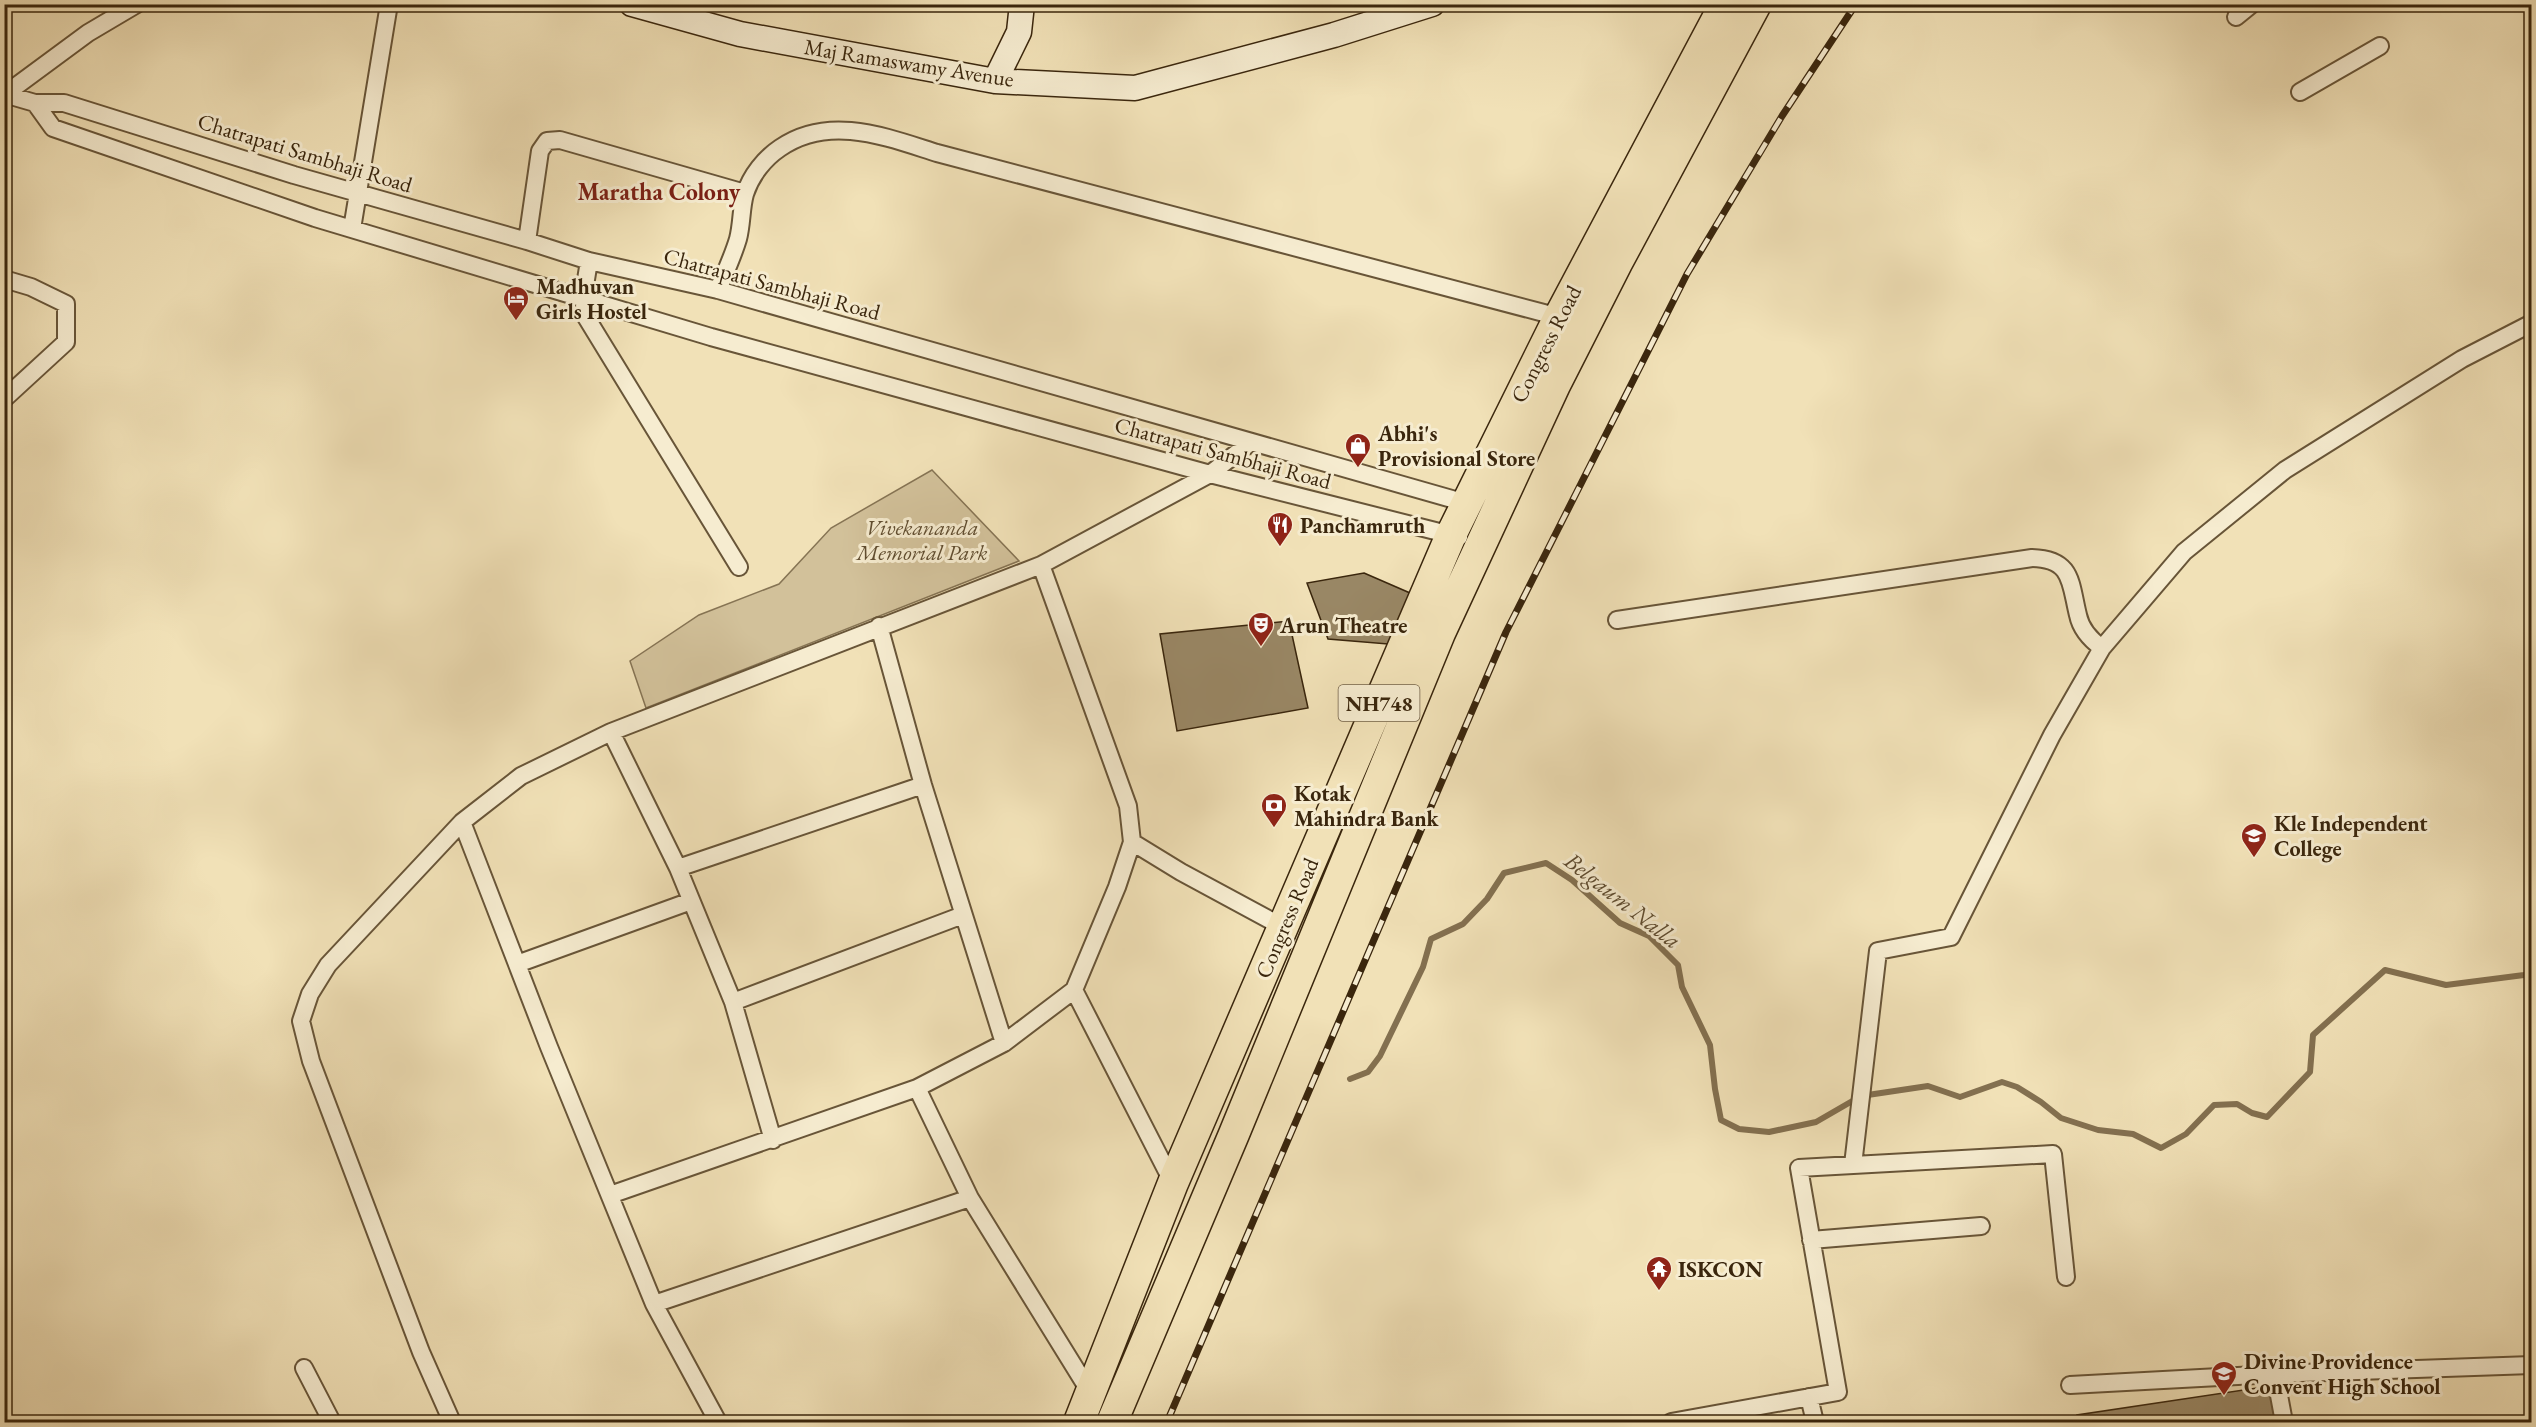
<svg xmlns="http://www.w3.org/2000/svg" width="2536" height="1427" font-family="'EB Garamond',serif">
<rect width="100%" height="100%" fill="#f1e1b7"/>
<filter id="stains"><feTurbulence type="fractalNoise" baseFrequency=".00333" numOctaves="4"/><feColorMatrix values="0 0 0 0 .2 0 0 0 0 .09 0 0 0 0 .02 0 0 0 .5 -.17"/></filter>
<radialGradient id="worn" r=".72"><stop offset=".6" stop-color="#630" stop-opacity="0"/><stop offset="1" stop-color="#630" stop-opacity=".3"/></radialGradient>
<path fill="#d2c19a" stroke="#867454" stroke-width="1.5" d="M 932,470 L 1019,561 L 646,708 L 630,661 L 699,615 L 779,584 L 831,528 Z"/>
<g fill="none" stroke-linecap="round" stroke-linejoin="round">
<path stroke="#837050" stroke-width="6" d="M 1350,1079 L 1368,1072 L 1380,1056 L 1423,967 L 1431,939 L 1463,924 L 1487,899 L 1504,873 L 1546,863 L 1572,880 L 1620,923 L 1649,936 L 1678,965 L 1682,987 L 1710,1045 L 1715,1089 L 1721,1120 L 1739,1129 L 1769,1132 L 1816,1122 L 1861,1096 L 1928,1086 L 1960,1097 L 2002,1082 L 2017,1087 L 2041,1102 L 2061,1118 L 2098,1130 L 2133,1134 L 2161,1148 L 2186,1134 L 2214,1105 L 2237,1104 L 2252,1113 L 2267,1117 L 2310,1072 L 2313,1035 L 2385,970 L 2446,985 L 2524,975 L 2532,972"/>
</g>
<path fill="#998765" stroke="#3a260d" stroke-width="1.5" d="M 1364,573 L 1410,593 L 1388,644 L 1328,639 L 1307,583 Z
M 1289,621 L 1308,708 L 1177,731 L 1160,634 Z
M 2270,1386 L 2275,1422 L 2242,1422 L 2241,1419 L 2215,1422 L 2078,1422 L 2077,1415 Z"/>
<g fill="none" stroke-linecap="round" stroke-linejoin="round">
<defs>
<path id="street" d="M 2236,17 L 2252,4
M 2300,92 L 2380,46
M 4,94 L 35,103 L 64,103 L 294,175 L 527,241 L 589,261 L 718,290 L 1473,505
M 4,95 L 88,33 L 137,4
M 35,103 L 53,128 L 315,218 L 711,337 L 1210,474 L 1459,537
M 352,229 L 389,4
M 527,241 L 540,151 L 547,141 L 560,140 L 745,193
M 589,261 L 583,298 L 586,317 L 739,567
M 4,279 L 31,287 L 66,304 L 66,342 L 4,399
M 718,290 C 725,273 733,256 738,239 C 742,224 741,208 745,194 C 751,175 765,158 780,148 C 829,114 886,137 937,153 L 1559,317
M 1617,620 L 2032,558 C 2073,559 2070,583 2078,615 C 2081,630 2091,640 2102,648
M 879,626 L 923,785 L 1004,1043
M 611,732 L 678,868 L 733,1002 L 773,1140
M 462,822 L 549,1047 L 654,1304 L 970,1198
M 1132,842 L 1181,872 L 1283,927
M 678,868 L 923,785
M 517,964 L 691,901
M 1074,990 L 1173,1183
M 733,1002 L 963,915
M 917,1088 L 970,1198 L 1093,1397
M 1853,1165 L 1878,951 L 1951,937 L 2052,735 L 2102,648 L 2184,552 L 2285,470 L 2462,359 L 2532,323
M 610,1195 L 917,1088 L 1004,1043 L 1074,990 L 1117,887 L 1132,842 L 1128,806 L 1041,565 L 1210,474 L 1251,442
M 1811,1240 L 1981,1226
M 654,1304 L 718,1422
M 304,1368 L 332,1422
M 2275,1374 L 2284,1422
M 2070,1385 L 2275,1374 L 2532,1365
M 1809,1397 L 1815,1422
M 452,1422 L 421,1352 L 311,1061 L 301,1021 L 310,994 L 328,965 L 462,822 L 521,776 L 611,732 L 1041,565
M 1671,1422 L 1838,1392 L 1799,1168 L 2053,1154 L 2066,1277"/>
<path id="secondary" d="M 632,4 L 740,34 L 995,81 L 1135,88 L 1334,35 L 1432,4
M 995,81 L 1019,32 L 1022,4"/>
<path id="highway" d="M 1079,1422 L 1173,1183 L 1451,535 L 1559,317 L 1725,4
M 1112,1422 L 1234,1134 L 1440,633 L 1555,385 L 1617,263 L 1756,4"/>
</defs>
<use href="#street" stroke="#685538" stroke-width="20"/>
<use href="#secondary" stroke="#3a260d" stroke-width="27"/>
<use href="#highway" stroke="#3a260d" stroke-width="33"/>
<use href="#street" stroke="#f6ecd0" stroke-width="16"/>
<use href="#secondary" stroke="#f6ecd0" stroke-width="24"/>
<use href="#highway" stroke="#f1e1b7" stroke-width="30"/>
<defs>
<path id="rail" d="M 1167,1422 L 1506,632 L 1687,274 L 1782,116 L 1856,4"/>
</defs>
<use href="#rail" stroke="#3a260d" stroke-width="7"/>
<use href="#rail" stroke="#f6ecd0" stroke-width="4.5" stroke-dasharray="14" stroke-linecap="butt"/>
</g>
<defs>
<symbol id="hotel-pin" viewBox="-11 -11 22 30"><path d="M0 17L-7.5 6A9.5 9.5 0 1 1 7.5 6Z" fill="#8f2418" stroke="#f6ecd0"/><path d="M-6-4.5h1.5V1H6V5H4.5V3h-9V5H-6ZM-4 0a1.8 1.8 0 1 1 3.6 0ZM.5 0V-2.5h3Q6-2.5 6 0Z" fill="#fff"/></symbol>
<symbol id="shop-pin" viewBox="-11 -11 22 30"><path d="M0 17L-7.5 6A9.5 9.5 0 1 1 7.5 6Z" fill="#8f2418" stroke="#f6ecd0"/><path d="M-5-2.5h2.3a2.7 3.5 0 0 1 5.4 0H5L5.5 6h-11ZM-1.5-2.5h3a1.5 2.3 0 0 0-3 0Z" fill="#fff"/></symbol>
<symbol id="restaurant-pin" viewBox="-11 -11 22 30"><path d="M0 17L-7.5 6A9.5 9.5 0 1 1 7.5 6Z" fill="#8f2418" stroke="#f6ecd0"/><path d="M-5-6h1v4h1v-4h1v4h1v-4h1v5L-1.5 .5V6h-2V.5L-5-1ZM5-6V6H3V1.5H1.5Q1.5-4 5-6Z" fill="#fff"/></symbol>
<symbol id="theatre-pin" viewBox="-11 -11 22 30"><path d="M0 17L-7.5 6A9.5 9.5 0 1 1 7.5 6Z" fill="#8f2418" stroke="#f6ecd0"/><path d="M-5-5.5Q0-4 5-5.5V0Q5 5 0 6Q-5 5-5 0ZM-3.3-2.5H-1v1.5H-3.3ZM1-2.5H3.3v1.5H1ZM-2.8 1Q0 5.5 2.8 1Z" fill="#fff"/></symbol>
<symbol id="bank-pin" viewBox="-11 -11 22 30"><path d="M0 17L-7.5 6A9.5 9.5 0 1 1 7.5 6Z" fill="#8f2418" stroke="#f6ecd0"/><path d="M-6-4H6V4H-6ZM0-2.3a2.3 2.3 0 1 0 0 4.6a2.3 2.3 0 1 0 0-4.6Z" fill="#fff"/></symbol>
<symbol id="university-pin" viewBox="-11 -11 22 30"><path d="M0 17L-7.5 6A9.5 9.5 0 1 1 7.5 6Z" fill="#8f2418" stroke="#f6ecd0"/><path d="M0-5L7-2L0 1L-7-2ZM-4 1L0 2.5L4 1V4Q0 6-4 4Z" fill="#fff"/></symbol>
<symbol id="temple-pin" viewBox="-11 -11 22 30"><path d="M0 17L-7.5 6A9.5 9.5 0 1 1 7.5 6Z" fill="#8f2418" stroke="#f6ecd0"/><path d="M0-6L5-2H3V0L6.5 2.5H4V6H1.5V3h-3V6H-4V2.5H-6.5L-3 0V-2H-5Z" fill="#fff"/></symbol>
<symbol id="school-pin" viewBox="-11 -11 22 30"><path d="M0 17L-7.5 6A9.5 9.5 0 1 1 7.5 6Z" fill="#8f2418" stroke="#f6ecd0"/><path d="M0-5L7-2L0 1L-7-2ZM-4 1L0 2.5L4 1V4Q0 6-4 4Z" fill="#fff"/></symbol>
</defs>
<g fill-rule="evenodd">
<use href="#hotel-pin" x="501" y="284" width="30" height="40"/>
<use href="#shop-pin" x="1343" y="431" width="30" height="40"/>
<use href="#restaurant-pin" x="1265" y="510" width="30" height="40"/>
<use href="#theatre-pin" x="1246" y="610" width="30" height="40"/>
<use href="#bank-pin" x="1259" y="791" width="30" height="40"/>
<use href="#university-pin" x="2239" y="821" width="30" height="40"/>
<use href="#temple-pin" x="1644" y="1254" width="30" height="40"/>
<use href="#school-pin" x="2209" y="1359" width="30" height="40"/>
</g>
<g text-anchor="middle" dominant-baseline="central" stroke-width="6" stroke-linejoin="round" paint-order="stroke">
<rect fill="#f6ecd0" stroke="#726148" stroke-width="1.5" x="1338.5" y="685" width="81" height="36" rx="4.5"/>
<g font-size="21" font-weight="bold" fill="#3a260d">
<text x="1379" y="703">NH748</text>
</g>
<g font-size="22" fill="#3a260d" stroke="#f6ecd0">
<text transform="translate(909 63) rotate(9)">Maj Ramaswamy Avenue</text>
<text transform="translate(305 153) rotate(17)">Chatrapati Sambhaji Road</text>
<text transform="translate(772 284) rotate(15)">Chatrapati Sambhaji Road</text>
<text transform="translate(1546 344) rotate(-63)">Congress Road</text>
<text transform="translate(1223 453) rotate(15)">Chatrapati Sambhaji Road</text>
<text transform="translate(1287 918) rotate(-67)">Congress Road</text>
</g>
<g font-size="22" font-weight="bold" fill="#3a260d" stroke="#f6ecd0" text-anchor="start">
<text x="536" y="286">Madhuvan<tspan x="536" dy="25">Girls Hostel</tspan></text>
<text x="1378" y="433">Abhi's<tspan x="1378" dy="25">Provisional Store</tspan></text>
<text x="1300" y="525">Panchamruth</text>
<text x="1280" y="625">Arun Theatre</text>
<text x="1294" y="793">Kotak<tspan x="1294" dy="25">Mahindra Bank</tspan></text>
<text x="2274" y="823">Kle Independent<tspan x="2274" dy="25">College</tspan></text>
<text x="1678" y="1269">ISKCON</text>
<text x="2244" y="1361">Divine Providence<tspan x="2244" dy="25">Convent High School</tspan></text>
</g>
<g font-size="22" font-style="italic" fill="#604d30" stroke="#f6ecd0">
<text x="922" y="527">Vivekananda<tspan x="922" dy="25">Memorial Park</tspan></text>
</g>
<g font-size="24" font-weight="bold" fill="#7a1f14" stroke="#f6ecd0">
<text x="659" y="191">Maratha Colony</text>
</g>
<g font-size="24" font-style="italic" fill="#5e4b2f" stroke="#f6ecd0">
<text transform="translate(1623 900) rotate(38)">Belgaum Nalla</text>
</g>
</g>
<rect width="2536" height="1427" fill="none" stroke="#f1e1b7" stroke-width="24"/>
<rect x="6" y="6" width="2524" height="1415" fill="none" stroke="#3a260d" stroke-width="3"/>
<rect x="12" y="12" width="2512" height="1403" fill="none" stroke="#3a260d" stroke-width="1.5"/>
<rect width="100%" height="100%" filter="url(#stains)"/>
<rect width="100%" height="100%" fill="url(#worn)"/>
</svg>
